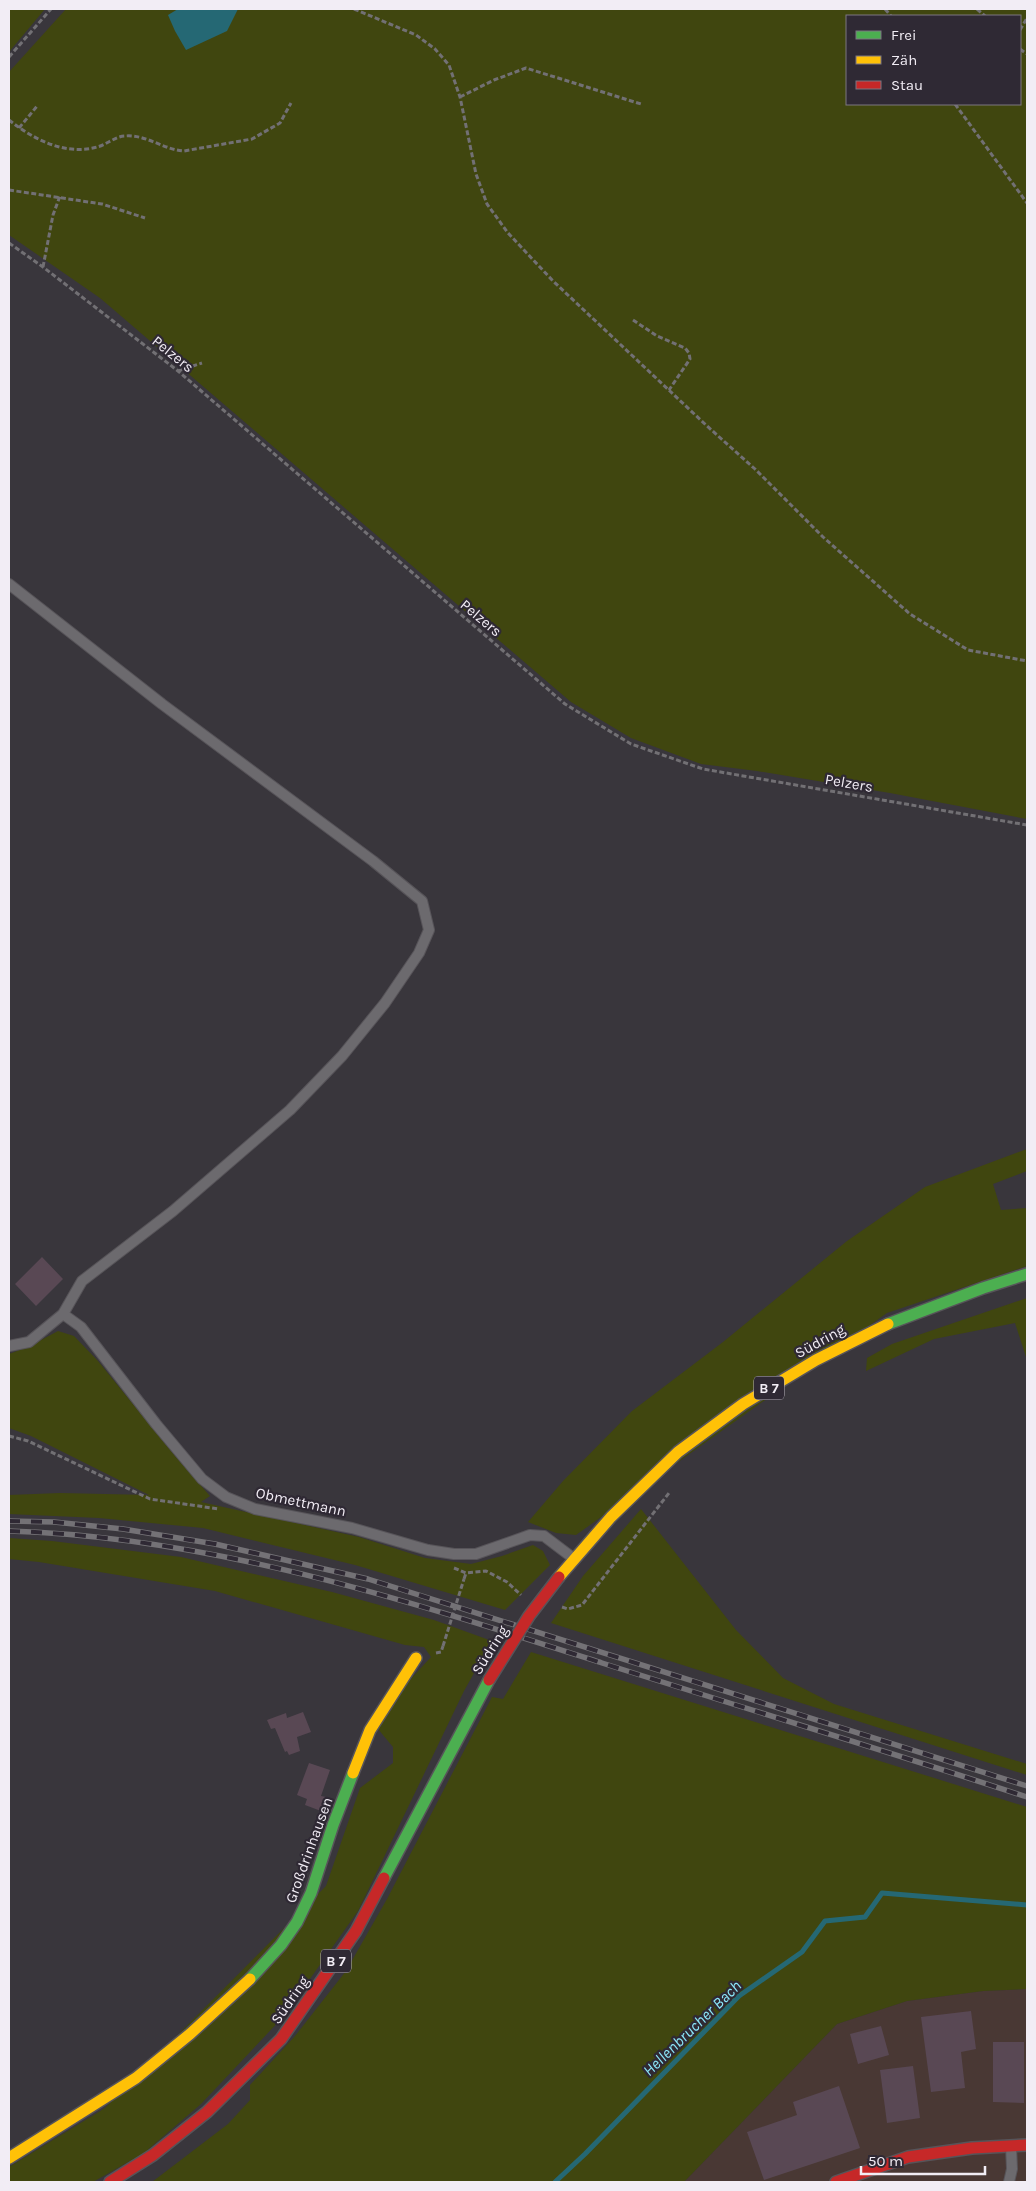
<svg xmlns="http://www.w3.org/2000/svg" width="1036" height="2191" font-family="Karla,sans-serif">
<rect width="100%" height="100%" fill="#39363c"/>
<path fill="#493834" d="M 1027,1989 L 1027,2182 L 684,2182 L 837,2024 L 907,2001 L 983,1991 Z"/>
<path fill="#40460f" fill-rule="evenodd" d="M 9,9 L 45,9 L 9,52 Z
M 66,9 L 1027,9 L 1027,819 L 890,793 L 757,771 L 701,764 L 631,738 L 571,702 L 100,298 L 9,235 L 9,72 ZM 847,16 L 1020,16 L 1020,104 L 847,104 Z
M 1027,1149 L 1027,1171 L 993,1184 L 1001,1210 L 1027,1208 L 1027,1266 L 887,1313 L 576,1535 L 556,1533 L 528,1522 L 563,1481 L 632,1411 L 723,1342 L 847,1241 L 925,1187 Z
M 1027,1298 L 1027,1360 L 1015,1323 L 934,1339 L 866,1371 L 867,1358 L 892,1344 Z
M 58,1331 L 74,1336 L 98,1361 L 175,1456 L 210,1496 L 201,1502 L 359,1537 L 425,1558 L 471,1564 L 502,1556 L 533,1545 L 543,1551 L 550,1565 L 505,1610 L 355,1565 L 203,1528 L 99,1518 L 9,1514 L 9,1495 L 60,1493 L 149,1495 L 31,1436 L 9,1428 L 9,1354 L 28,1347 Z
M 641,1509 L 736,1630 L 783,1678 L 834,1704 L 1027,1764 L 1027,1775 L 551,1623 L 583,1576 Z
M 9,1538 L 52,1541 L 181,1557 L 332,1592 L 434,1620 L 492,1641 L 464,1691 L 358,1911 L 283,2017 L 201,2104 L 144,2153 L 93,2182 L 9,2182 L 9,2167 L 105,2108 L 326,1886 L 360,1788 L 393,1763 L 393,1747 L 378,1729 L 407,1683 L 431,1657 L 424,1647 L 405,1645 L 215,1591 L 39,1562 L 9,1559 Z
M 531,1652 L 1027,1807 L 1027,1989 L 983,1991 L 907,2001 L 837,2024 L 684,2182 L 152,2182 L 228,2124 L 250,2100 L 250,2085 L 295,2036 L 346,1971 L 387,1899 L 492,1697 L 503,1699 Z"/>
<path fill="#256874" d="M 178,9 L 238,9 L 227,31 L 186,50 L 175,31 L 168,15 Z"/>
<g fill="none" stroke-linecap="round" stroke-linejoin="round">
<path stroke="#256874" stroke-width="5" d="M 555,2182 L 585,2154 L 739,1996 L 802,1952 L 825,1921 L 865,1917 L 882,1893 L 1027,1905"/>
</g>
<path fill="#594854" d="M 42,1257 L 63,1279 L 36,1306 L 15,1284 Z
M 303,1712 L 311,1732 L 297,1737 L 300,1751 L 289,1755 L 287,1751 L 285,1752 L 275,1728 L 271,1729 L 267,1720 L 286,1713 L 287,1718 Z
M 309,1763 L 330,1770 L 321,1796 L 326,1797 L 321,1811 L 305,1805 L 307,1799 L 297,1795 Z
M 971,2011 L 976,2049 L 961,2052 L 965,2088 L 931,2092 L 921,2017 Z
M 881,2026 L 889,2055 L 858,2064 L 850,2034 Z
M 993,2042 L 1024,2042 L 1024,2103 L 993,2102 Z
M 913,2066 L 920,2118 L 887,2123 L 880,2070 Z
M 839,2086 L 860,2148 L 764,2180 L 747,2132 L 797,2115 L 793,2102 Z"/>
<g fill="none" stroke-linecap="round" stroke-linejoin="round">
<defs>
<path id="lane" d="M 9,584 L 162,704 L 373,861 L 422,901 L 429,930 L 419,953 L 385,1003 L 342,1056 L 290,1110 L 173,1211 L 82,1281 L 63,1314 L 29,1342 L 9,1346
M 63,1314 L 81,1327 L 156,1424 L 202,1479 L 226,1497 L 255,1509 L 352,1528 L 428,1550 L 454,1554 L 476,1554 L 530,1535 L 544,1536 L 573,1558
M 1009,2182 L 1012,2169 L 1011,2146"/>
<path id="fast" d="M 888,1324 L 983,1288 L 1027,1274
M 384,1878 L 489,1680
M 250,1979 L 281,1945 L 297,1922 L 311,1893 L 333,1825 L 353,1773"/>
<path id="slow" d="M 559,1577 L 611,1517 L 678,1452 L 743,1404 L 816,1360 L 888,1324
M 353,1773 L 370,1730 L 416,1658
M 9,2158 L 136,2078 L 190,2034 L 250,1979"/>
<path id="jam" d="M 110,2182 L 153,2155 L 207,2112 L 281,2039 L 356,1931 L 384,1878
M 836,2182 L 908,2157 L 972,2148 L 1027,2145"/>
</defs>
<use href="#lane" stroke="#575459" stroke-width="12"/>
<use href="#fast" stroke="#575459" stroke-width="14"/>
<use href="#slow" stroke="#575459" stroke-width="14"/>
<use href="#jam" stroke="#575459" stroke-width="14"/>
<path stroke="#727074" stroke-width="3" stroke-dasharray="5 2.5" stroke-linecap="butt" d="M 354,9 L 416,35 L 435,49 L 449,65 L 460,97 L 476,174 L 487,204 L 508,233 L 553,281 L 707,426 L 755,469 L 823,537 L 910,614 L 968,650 L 1027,661
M 885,9 L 891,16
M 977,9 L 985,16
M 1020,30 L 1027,18
M 1020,49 L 1027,54
M 9,57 L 51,9
M 460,97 L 494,80 L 526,68 L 641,104
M 955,104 L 1027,203
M 9,120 C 33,139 65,156 97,147 C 106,145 116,136 125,136 C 146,134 164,150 184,151 L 252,139 L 280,123 L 291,103
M 19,128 L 38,105
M 9,190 L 102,204 L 145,218
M 9,243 L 43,267 L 178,371 L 565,704 L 631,744 L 703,769 L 1027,825
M 43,267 L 53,215 L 60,196
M 633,320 L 657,336 L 685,348 L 689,353 L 690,359 L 669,390
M 178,371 L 202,363
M 9,1436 L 28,1441 L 150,1499 L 219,1509
M 454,1568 L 466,1573 L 486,1571 L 507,1582 L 521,1595
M 464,1579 L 466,1573
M 562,1607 L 568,1609 L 582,1605 L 669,1493
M 436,1653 L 441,1652 L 443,1646"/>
<use href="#lane" stroke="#6c6a6e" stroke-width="10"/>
<use href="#fast" stroke="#4caf50" stroke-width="11"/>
<use href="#slow" stroke="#ffc107" stroke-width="11"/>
<use href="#jam" stroke="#c62828" stroke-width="11"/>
<defs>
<path id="rail" d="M 9,1521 L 54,1522 L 123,1529 L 215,1544 L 368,1579 L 1027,1786
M 9,1531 C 214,1537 409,1601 602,1663 C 744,1708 886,1751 1027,1797"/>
</defs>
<use href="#rail" stroke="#747276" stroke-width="5.5"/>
<use href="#rail" stroke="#2f2934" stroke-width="4" stroke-dasharray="11" stroke-linecap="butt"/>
<defs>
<path id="jam-bridge" d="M 489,1680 L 529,1616 L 559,1577"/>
</defs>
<use href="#jam-bridge" stroke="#575459" stroke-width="14" stroke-linecap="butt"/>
<path stroke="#727074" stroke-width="3" stroke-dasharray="5 2.5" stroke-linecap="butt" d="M 443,1646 L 464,1579"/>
<use href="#jam-bridge" stroke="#c62828" stroke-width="11"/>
</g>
<g text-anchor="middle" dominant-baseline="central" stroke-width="4.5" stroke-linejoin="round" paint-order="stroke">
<g fill="#2f2934" stroke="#b8b2bb" stroke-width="1">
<rect x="754" y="1376.5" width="30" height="23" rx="4"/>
<rect x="321" y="1949.5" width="30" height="23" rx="4"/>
</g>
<g font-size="14" font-weight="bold" fill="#f2edf5">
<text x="769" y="1388">B 7</text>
<text x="336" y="1961">B 7</text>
</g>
<g font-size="15" fill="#f2edf5" stroke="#2f2934">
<text transform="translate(173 354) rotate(39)">Pelzers</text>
<text transform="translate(481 618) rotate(40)">Pelzers</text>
<text transform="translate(849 783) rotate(10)">Pelzers</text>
<text transform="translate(820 1341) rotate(-29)">Südring</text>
<text transform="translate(301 1502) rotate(12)">Obmettmann</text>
<text transform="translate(490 1650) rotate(-58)">Südring</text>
<text transform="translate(309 1850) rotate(-70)">Großdrinhausen</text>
<text transform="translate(290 2000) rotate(-55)">Südring</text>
</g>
<g font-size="16" font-style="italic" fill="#8ce7fa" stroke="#2f2934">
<text transform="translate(692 2028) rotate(-44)">Hellenbrucher Bach</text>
</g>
</g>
<rect width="1036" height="2191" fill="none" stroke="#f2edf5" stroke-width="20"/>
<rect x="846" y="15" width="175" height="90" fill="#2f2934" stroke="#7d7781"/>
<rect x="856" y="31" width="25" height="8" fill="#4caf50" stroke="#7d7781"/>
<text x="891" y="40" font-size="15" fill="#f2edf5">Frei</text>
<rect x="856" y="56" width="25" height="8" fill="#ffc107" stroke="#7d7781"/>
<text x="891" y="65" font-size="15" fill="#f2edf5">Zäh</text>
<rect x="856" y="81" width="25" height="8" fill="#c62828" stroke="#7d7781"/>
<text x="891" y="90" font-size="15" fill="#f2edf5">Stau</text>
<path d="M861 2166v8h124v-8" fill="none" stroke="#f2edf5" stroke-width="2.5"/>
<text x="868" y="2166" font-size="15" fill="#f2edf5" stroke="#2f2934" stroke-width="4" paint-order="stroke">50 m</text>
</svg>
